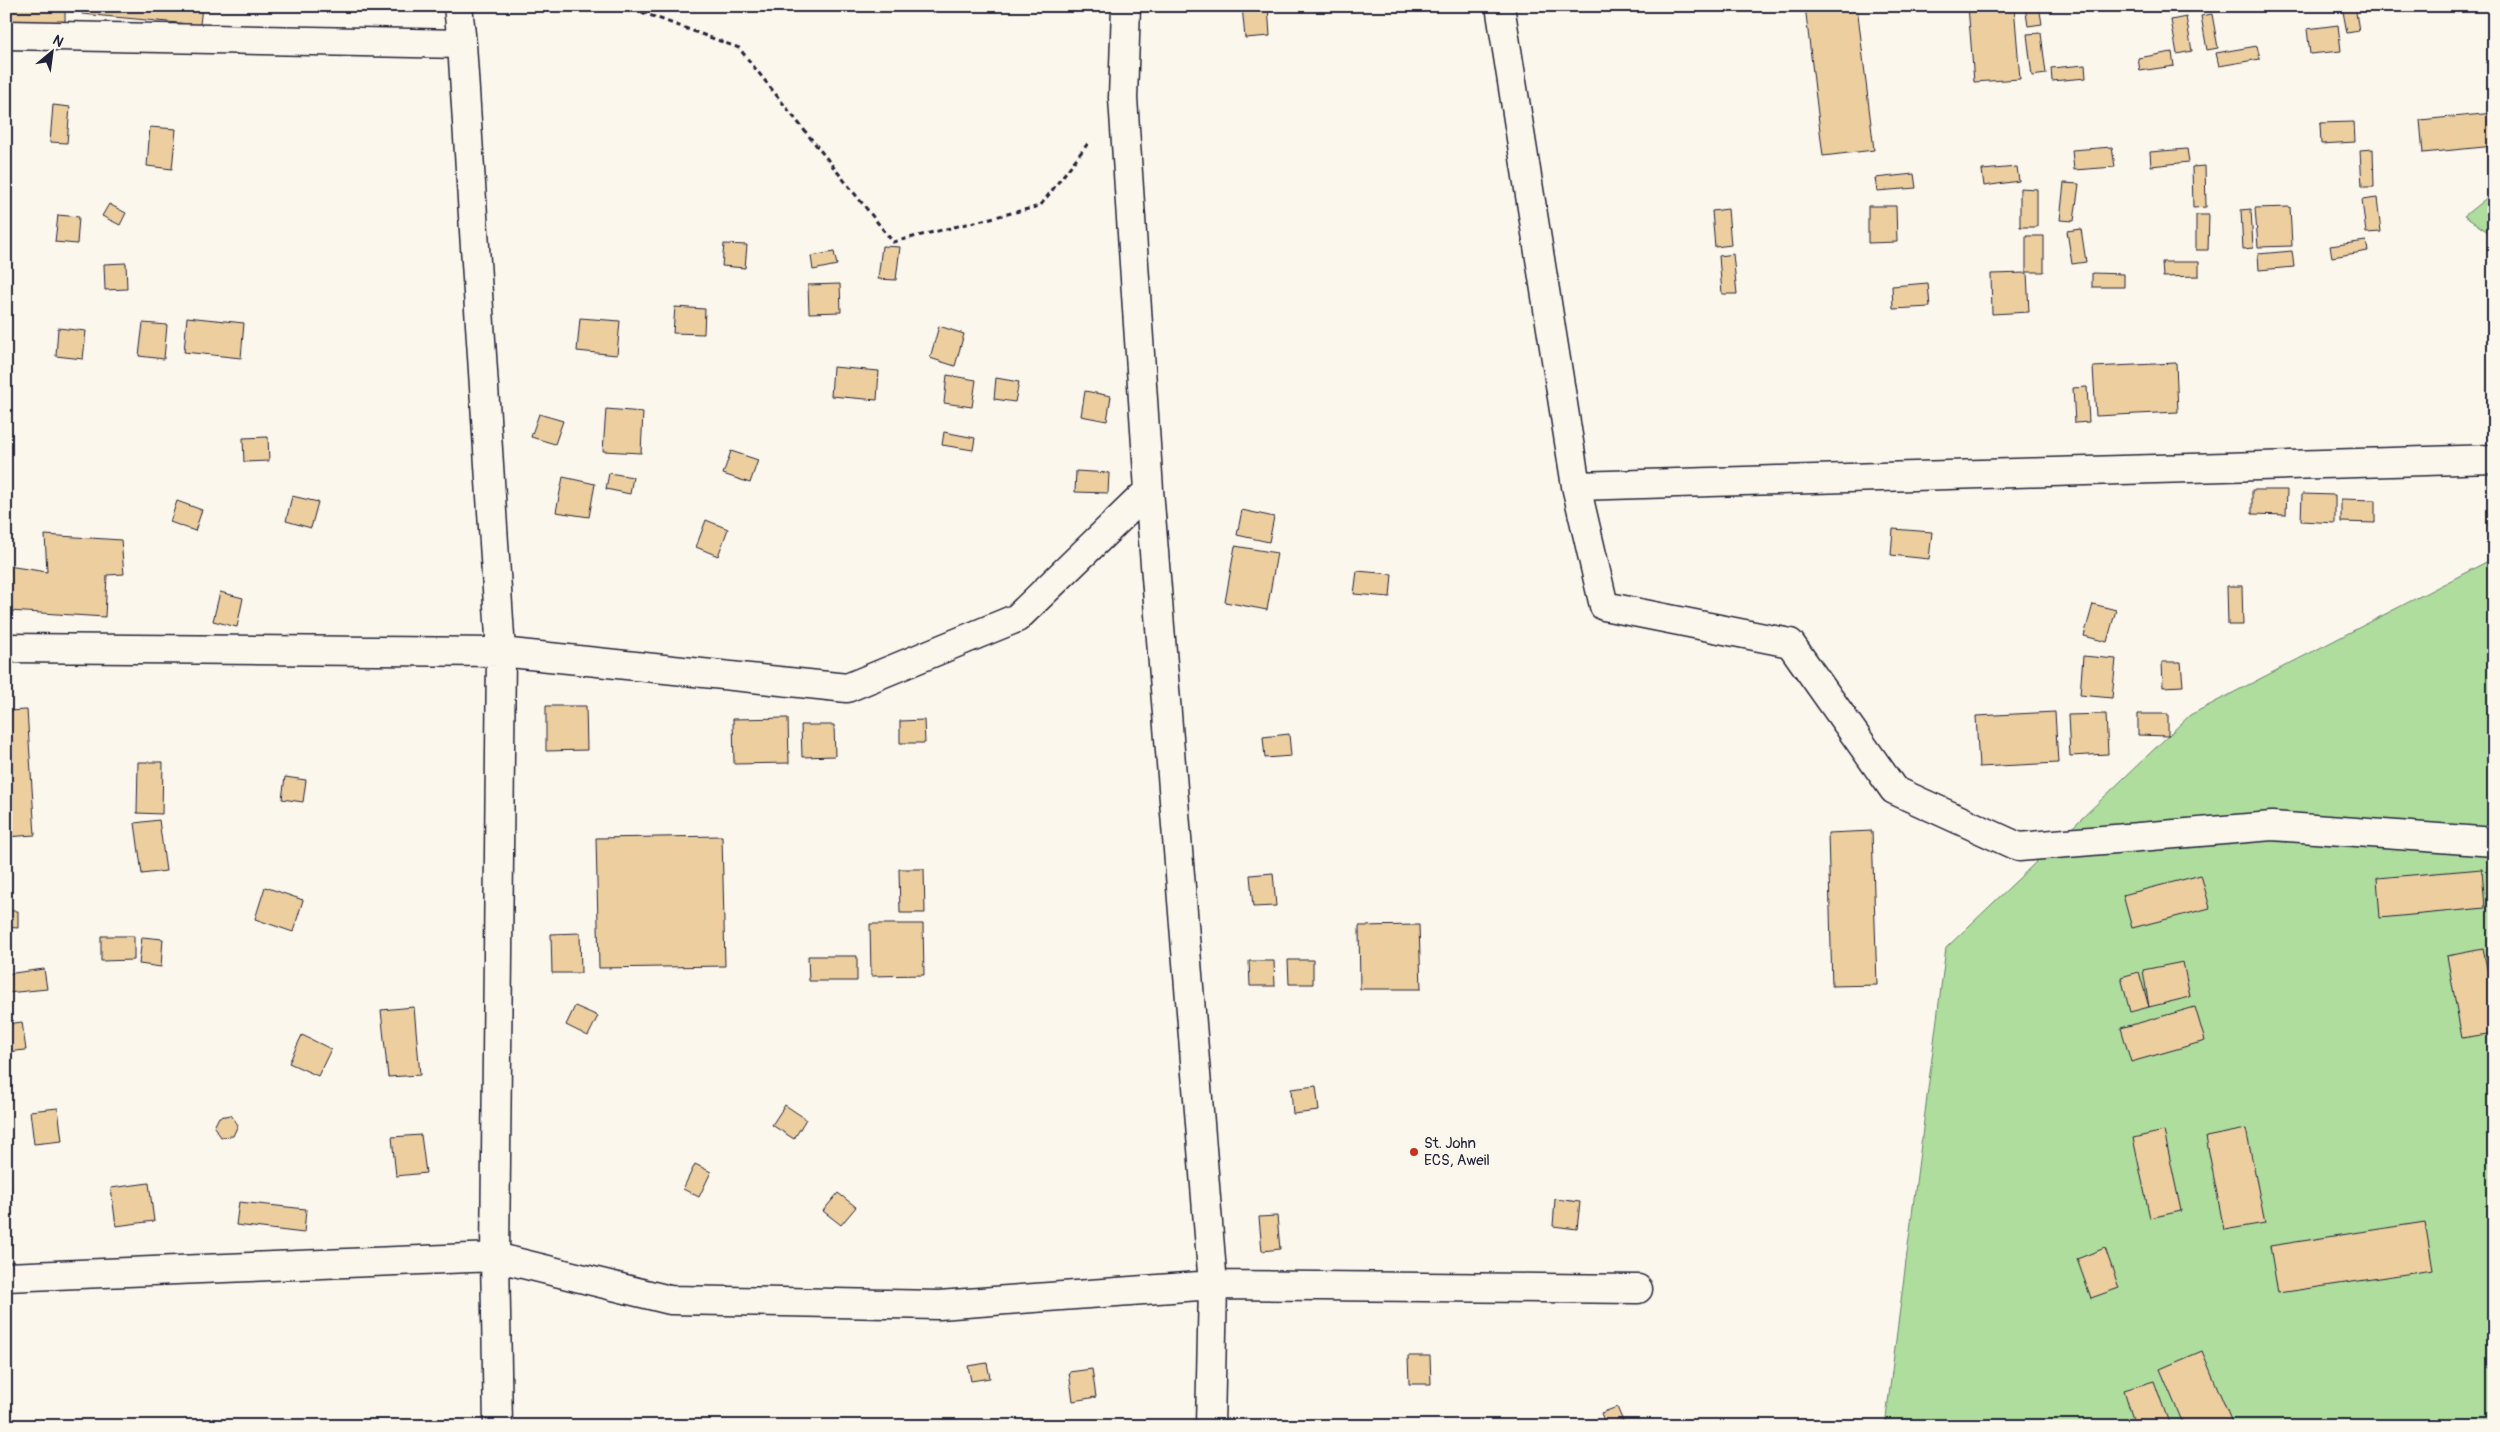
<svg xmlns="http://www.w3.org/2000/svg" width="2500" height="1432" font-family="Pangolin,sans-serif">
<rect width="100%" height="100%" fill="#fbf7ec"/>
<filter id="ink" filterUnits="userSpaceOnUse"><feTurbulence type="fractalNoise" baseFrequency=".02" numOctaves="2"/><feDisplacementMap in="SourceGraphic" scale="10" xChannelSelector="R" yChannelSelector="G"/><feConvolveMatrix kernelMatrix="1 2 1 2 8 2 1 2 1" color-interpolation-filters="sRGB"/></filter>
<g filter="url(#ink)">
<path fill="#aedd9d" stroke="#68806c" d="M 2494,192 L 2494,236 L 2464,216 Z
M 2494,558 L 2494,1426 L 1885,1426 L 1946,948 L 2190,715 Z"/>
<path fill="#ecce9f" stroke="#22223b" d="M 6,6 L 65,6 L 65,27 L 6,22 Z
M 83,6 L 202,6 L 200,25 L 82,14 Z
M 706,6 L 727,6 L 727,9 L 706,9 Z
M 1242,6 L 1268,6 L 1270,36 L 1245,38 Z
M 1805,6 L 1857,6 L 1874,150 L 1823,156 Z
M 1968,6 L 2014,6 L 2020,79 L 1974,82 Z
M 2025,6 L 2039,6 L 2042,24 L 2028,26 Z
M 2169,6 L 2184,6 L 2184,9 L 2169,11 Z
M 2199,6 L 2216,6 L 2216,8 L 2200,12 Z
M 2342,6 L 2355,6 L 2359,31 L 2347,33 Z
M 2212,14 L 2218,48 L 2207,50 L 2201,16 Z
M 2186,17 L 2192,51 L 2177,54 L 2171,20 Z
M 2338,25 L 2341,51 L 2310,54 L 2307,29 Z
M 2041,33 L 2046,74 L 2032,76 L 2027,34 Z
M 2257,46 L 2260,59 L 2219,66 L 2216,53 Z
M 2172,52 L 2174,66 L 2140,71 L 2138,58 Z
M 2085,65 L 2086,78 L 2052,81 L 2051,68 Z
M 53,105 L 70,107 L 67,143 L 50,142 Z
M 2494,113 L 2494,146 L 2423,153 L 2420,120 Z
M 2354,122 L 2355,142 L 2321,144 L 2320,123 Z
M 150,127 L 176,129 L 172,169 L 147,166 Z
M 2112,147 L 2115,167 L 2074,170 L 2072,150 Z
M 2187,149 L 2189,162 L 2151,166 L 2150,152 Z
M 2373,149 L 2374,187 L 2362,187 L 2360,150 Z
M 2205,166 L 2206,207 L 2193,208 L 2192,167 Z
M 2017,167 L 2019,181 L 1984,186 L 1982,170 Z
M 1914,174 L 1916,188 L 1877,191 L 1875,178 Z
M 2064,183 L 2079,184 L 2074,221 L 2060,220 Z
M 2020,188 L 2037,189 L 2037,227 L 2020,227 Z
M 2377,198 L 2381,232 L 2366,233 L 2362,200 Z
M 109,204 L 126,213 L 120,225 L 102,216 Z
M 1868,206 L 1896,206 L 1897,242 L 1868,243 Z
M 2290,207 L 2292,246 L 2258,247 L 2255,208 Z
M 1728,209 L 1731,245 L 1715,247 L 1712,211 Z
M 2251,209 L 2253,248 L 2243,249 L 2241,210 Z
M 58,215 L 79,217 L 77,244 L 55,242 Z
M 2196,215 L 2209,215 L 2208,250 L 2196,250 Z
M 2081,229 L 2086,262 L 2072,264 L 2067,231 Z
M 2026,236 L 2044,236 L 2044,272 L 2026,272 Z
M 2366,241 L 2368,251 L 2332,257 L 2330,246 Z
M 724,244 L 747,245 L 745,268 L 722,266 Z
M 882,246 L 900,247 L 896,280 L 878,279 Z
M 2292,251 L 2294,267 L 2259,270 L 2258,254 Z
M 834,252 L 837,265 L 813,270 L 811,256 Z
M 1733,254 L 1737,294 L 1722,294 L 1719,256 Z
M 2162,262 L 2199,262 L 2199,276 L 2163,277 Z
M 126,263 L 127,289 L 105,290 L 104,264 Z
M 2027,273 L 2029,312 L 1992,314 L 1991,274 Z
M 2092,273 L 2124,274 L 2124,287 L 2092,287 Z
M 1928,283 L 1930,307 L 1893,309 L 1892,286 Z
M 840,284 L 841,312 L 809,313 L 808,285 Z
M 675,307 L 705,309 L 704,334 L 673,333 Z
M 187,317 L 244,323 L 241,358 L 184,352 Z
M 580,318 L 620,321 L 617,355 L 577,351 Z
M 143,323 L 167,325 L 164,359 L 139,356 Z
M 939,326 L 964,334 L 955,366 L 930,358 Z
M 58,328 L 86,331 L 83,359 L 56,356 Z
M 2176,363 L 2178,412 L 2096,416 L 2093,367 Z
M 833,367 L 879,371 L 877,400 L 831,396 Z
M 947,375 L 976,380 L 972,407 L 944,403 Z
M 996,378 L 1019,382 L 1015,402 L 994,399 Z
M 2087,387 L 2089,422 L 2075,423 L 2073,388 Z
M 1085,391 L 1111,396 L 1107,421 L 1081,416 Z
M 606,409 L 643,412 L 641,453 L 603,451 Z
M 539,414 L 563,421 L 555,444 L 531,437 Z
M 944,432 L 975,438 L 973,450 L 942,445 Z
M 268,437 L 269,461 L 244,462 L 243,438 Z
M 731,451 L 758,460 L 750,483 L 723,474 Z
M 1076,471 L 1109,473 L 1108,493 L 1075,492 Z
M 609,473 L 633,477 L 630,494 L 606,489 Z
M 563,477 L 595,484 L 589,517 L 556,512 Z
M 2252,490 L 2287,490 L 2286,515 L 2252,514 Z
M 2302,494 L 2335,495 L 2335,523 L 2301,521 Z
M 292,496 L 318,502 L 311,528 L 286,521 Z
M 2341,499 L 2375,500 L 2375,523 L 2341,522 Z
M 177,501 L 202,510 L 195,531 L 170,522 Z
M 1242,510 L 1274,517 L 1269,542 L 1237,535 Z
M 706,520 L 728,529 L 718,556 L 696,547 Z
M 1893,529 L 1932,532 L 1929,559 L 1891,555 Z
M 45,535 L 121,540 L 124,574 L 107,575 L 105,617 L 9,611 L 8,566 L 47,572 Z
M 1235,546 L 1277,553 L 1267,610 L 1225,602 Z
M 1357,571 L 1392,574 L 1390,597 L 1354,594 Z
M 2227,586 L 2242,586 L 2243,625 L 2228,625 Z
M 220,592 L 243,598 L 237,627 L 213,621 Z
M 2093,604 L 2116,610 L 2107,642 L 2084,636 Z
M 2083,656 L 2116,659 L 2112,698 L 2080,695 Z
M 2162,662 L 2181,662 L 2183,686 L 2163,687 Z
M 546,706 L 586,706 L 587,750 L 546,751 Z
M 27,710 L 35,835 L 6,837 L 6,711 Z
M 2055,712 L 2058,763 L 1979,767 L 1976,716 Z
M 2106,714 L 2108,754 L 2070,756 L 2068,715 Z
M 2138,714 L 2168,714 L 2168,736 L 2138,735 Z
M 788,718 L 789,763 L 734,764 L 733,719 Z
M 924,720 L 925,743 L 900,743 L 900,721 Z
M 801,725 L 834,725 L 835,756 L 802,757 Z
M 1289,734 L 1291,756 L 1265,758 L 1263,737 Z
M 138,762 L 163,762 L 162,814 L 137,813 Z
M 285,777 L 306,780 L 303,802 L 282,799 Z
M 159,820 L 166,871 L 142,874 L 135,823 Z
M 1872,831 L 1877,985 L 1832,986 L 1828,833 Z
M 722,836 L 725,966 L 599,968 L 596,838 Z
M 899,869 L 924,869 L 925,913 L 900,913 Z
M 2482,869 L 2485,908 L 2380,918 L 2377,878 Z
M 1273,873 L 1276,906 L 1253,907 L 1250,875 Z
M 2201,875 L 2210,908 L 2132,928 L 2123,895 Z
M 265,887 L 303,900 L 293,932 L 255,919 Z
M 6,911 L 18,911 L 18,928 L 6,927 Z
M 870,924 L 923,924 L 924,975 L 871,976 Z
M 1419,925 L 1421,989 L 1360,989 L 1359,926 Z
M 580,933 L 581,973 L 552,973 L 551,934 Z
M 101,936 L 134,936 L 134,960 L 101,961 Z
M 142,937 L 163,939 L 161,967 L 139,964 Z
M 2483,949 L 2494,1002 L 2494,1033 L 2462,1038 L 2447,956 Z
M 808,956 L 857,956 L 857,981 L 809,981 Z
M 1288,960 L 1313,960 L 1313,984 L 1289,984 Z
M 1249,961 L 1274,961 L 1275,986 L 1250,986 Z
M 2183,962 L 2190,997 L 2149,1007 L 2143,970 Z
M 44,969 L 47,989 L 7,993 L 6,974 Z
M 2139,972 L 2149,1007 L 2130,1012 L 2121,977 Z
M 575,1006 L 598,1016 L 588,1036 L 566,1025 Z
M 414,1007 L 420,1075 L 388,1077 L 381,1010 Z
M 2195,1007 L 2205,1041 L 2131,1062 L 2121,1028 Z
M 22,1022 L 26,1050 L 6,1052 L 6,1024 Z
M 302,1035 L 331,1049 L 318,1076 L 289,1063 Z
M 1316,1086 L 1319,1111 L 1293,1114 L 1291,1089 Z
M 785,1105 L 806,1119 L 794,1139 L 772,1125 Z
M 58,1108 L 62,1141 L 34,1144 L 30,1111 Z
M 231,1115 L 238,1125 L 233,1136 L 221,1137 L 214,1127 L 219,1117 Z
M 2246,1129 L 2265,1223 L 2224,1230 L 2206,1137 Z
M 6,1130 L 9,1130 L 12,1212 L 6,1212 Z
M 2164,1131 L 2181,1211 L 2150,1218 L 2133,1138 Z
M 421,1135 L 426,1173 L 396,1176 L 392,1137 Z
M 695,1164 L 711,1172 L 699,1197 L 683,1189 Z
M 149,1183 L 154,1221 L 116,1226 L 111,1188 Z
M 838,1193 L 856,1207 L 841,1225 L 823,1211 Z
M 1555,1199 L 1580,1202 L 1577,1229 L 1553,1226 Z
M 239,1202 L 306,1209 L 304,1233 L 236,1225 Z
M 1277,1216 L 1280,1249 L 1262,1251 L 1259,1217 Z
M 2425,1222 L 2433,1270 L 2278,1293 L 2270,1246 Z
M 2105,1248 L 2119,1288 L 2091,1298 L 2077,1259 Z
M 2202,1351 L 2233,1425 L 2230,1426 L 2184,1426 L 2160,1369 Z
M 1408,1356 L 1430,1356 L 1431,1384 L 1409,1384 Z
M 987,1363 L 990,1378 L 971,1381 L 968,1366 Z
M 1092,1369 L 1096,1397 L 1073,1401 L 1069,1372 Z
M 2154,1381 L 2170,1426 L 2135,1426 L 2124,1390 Z
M 1617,1407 L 1625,1426 L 1606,1426 L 1601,1413 Z"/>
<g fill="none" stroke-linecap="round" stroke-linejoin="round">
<defs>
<path id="street" d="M 458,6 L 462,44 L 501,652 L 495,1257 L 498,1426
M 1126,6 L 1123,98 L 1149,490 L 1213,1285 L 1210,1426
M 1500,6 L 1576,486 L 2494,459
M 6,35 L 462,44
M 1576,486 L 1604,606 L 1790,643 L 1894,790 L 2019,847 L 2272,826 L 2494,842
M 6,648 L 501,652 L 847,688 L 1017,618 L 1149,490
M 6,1277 L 495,1257 L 670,1300 L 939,1305 L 1213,1285 L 1638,1289"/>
</defs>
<use href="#street" stroke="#22223b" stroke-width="31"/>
<path stroke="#22223b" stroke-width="3" stroke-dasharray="5 4" stroke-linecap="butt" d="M 625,6 L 739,48 L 893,242 L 1040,206 L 1089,142"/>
<use href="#street" stroke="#fbf7ec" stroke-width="28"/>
</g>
</g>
<circle fill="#c8321e" stroke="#fbf7ec" stroke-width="2" cx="1414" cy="1152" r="5"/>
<g text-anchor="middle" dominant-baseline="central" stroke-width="4.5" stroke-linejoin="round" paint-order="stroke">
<g font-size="15" fill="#22223b" stroke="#fbf7ec" text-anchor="start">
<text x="1424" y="1143">St. John<tspan x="1424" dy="17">ECS, Aweil</tspan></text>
</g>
</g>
<rect width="2500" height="1432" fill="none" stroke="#fbf7ec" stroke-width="25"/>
<rect x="12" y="12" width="2475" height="1407" fill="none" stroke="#22223b" stroke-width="2" filter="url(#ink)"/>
<g transform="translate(52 52) rotate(29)" stroke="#fbf7ec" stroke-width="4" paint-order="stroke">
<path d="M0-4L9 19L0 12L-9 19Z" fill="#22223b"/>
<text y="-8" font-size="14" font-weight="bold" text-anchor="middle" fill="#22223b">N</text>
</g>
</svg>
